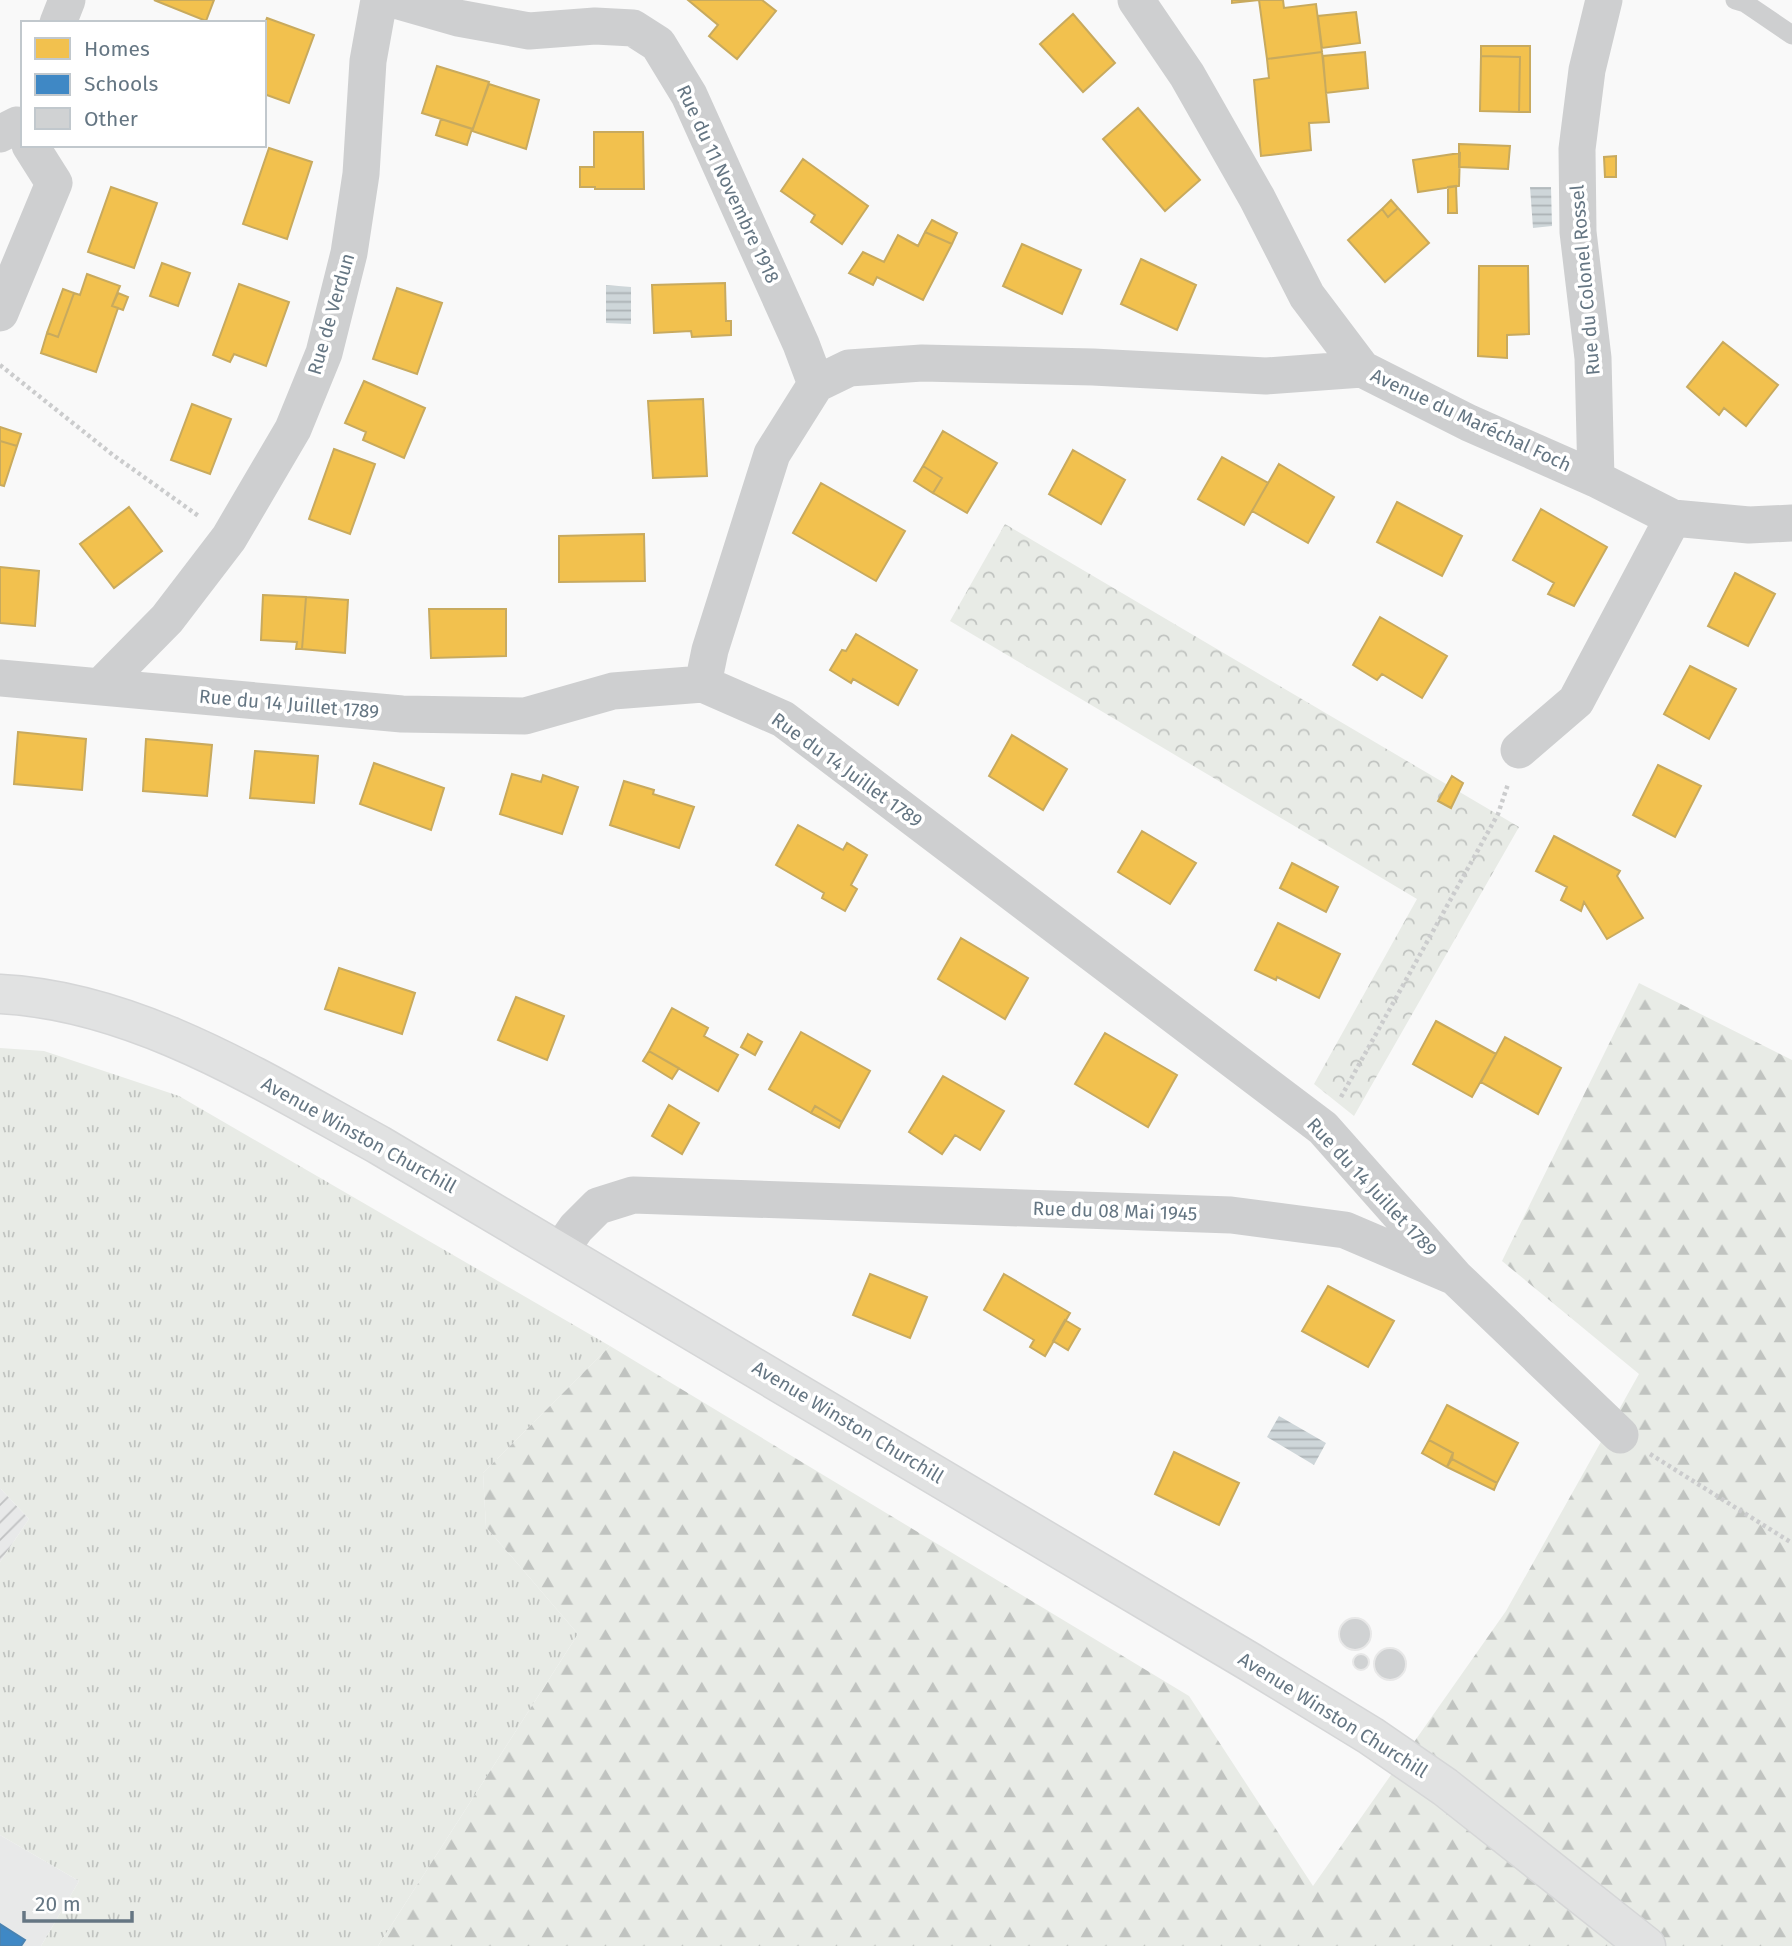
<svg xmlns="http://www.w3.org/2000/svg" width="1792" height="1946" font-family="'Fira Sans',sans-serif">
<defs>
<pattern id="industrial-furrows" width="10" height="10" patternUnits="userSpaceOnUse" patternTransform="scale(1.75)"><rect width="10" height="10" fill="#e8e9e9"/><path d="M-1 1l2-2M0 10L10 0M9 11l2-2" fill="none" stroke="#c0c1c2"/></pattern>
<pattern id="grass-tufts" width="24" height="20" patternUnits="userSpaceOnUse" patternTransform="scale(1.75)"><rect width="24" height="20" fill="#e8ebe6"/><path d="M3 7l-1-3M5 7V3M7 7l1-3M15 17l-1-3M17 17v-4M19 17l1-3" fill="none" stroke="#c0c3c0"/></pattern>
<pattern id="forest-firs" width="22" height="20" patternUnits="userSpaceOnUse" patternTransform="scale(1.75)"><rect width="22" height="20" fill="#e8ebe6"/><path d="M5 1l3.5 6h-7zM16 11l3.5 6h-7z" fill="#c0c3c0"/></pattern>
<pattern id="park-crowns" width="20" height="18" patternUnits="userSpaceOnUse" patternTransform="scale(1.75)"><rect width="20" height="18" fill="#e8ebe6"/><path d="M2 6a3 3 0 1 1 6 0M12 15a3 3 0 1 1 6 0" fill="none" stroke="#c0c3c0"/></pattern>
<pattern id="water-rules" width="6" height="5" patternUnits="userSpaceOnUse" patternTransform="scale(1.75)"><rect width="6" height="5" fill="#ced6d9"/><path d="M0 2.5h6" fill="none" stroke="#abb2b5"/></pattern>
</defs>
<rect width="100%" height="100%" fill="#f9f9f9"/>
<path fill="#e8e9e9" d="M 0,1835 L 79,1881 L 41,1946 L 0,1946 Z"/>
<path fill="url(#industrial-furrows)" d="M 0,1488 L 29,1519 L 0,1562 Z"/>
<path fill="url(#grass-tufts)" d="M 0,1048 L 44,1051 L 179,1096 L 610,1346 L 483,1473 L 486,1527 L 578,1634 L 378,1946 L 41,1946 L 79,1881 L 0,1835 L 0,1562 L 29,1519 L 0,1488 Z"/>
<path fill="url(#forest-firs)" d="M 1639,983 L 1792,1060 L 1792,1946 L 378,1946 L 578,1634 L 486,1527 L 483,1473 L 610,1346 L 1189,1696 L 1313,1886 L 1506,1611 L 1639,1374 L 1502,1261 Z"/>
<path fill="url(#park-crowns)" d="M 1005,524 L 1519,827 L 1354,1116 L 1314,1084 L 1417,899 L 950,621 Z"/>
<path fill="url(#water-rules)" d="M 1530,187 L 1551,187 L 1552,226 L 1533,228 Z
M 606,285 L 631,287 L 631,324 L 606,323 Z
M 1279,1416 L 1326,1443 L 1314,1465 L 1267,1437 Z"/>
<path fill="#f2c14e" stroke="#c8aa5e" stroke-width="2" d="M 154,0 L 214,0 L 206,21 Z
M 688,0 L 762,0 L 776,11 L 737,59 L 709,36 L 718,25 Z
M 1232,0 L 1283,0 L 1284,8 L 1316,4 L 1322,52 L 1267,59 L 1259,0 L 1232,3 Z
M 1356,12 L 1360,43 L 1322,48 L 1318,16 Z
M 1073,14 L 1115,63 L 1083,92 L 1040,44 Z
M 267,18 L 314,35 L 289,103 L 264,94 L 264,26 Z
M 1481,46 L 1530,46 L 1530,112 L 1519,112 L 1520,57 L 1481,56 Z
M 1322,52 L 1329,122 L 1309,123 L 1311,150 L 1261,156 L 1254,80 L 1269,78 L 1267,59 Z
M 1365,52 L 1368,88 L 1326,93 L 1323,56 Z
M 1481,56 L 1520,57 L 1519,112 L 1480,111 Z
M 437,66 L 489,82 L 473,129 L 422,113 Z
M 489,84 L 539,100 L 526,149 L 472,131 Z
M 1138,108 L 1200,180 L 1165,211 L 1103,139 Z
M 441,119 L 472,129 L 467,145 L 436,135 Z
M 594,132 L 643,132 L 644,189 L 595,189 L 595,187 L 580,187 L 580,167 L 594,167 Z
M 1459,144 L 1510,146 L 1508,169 L 1459,167 Z
M 269,148 L 312,162 L 287,239 L 243,224 Z
M 1460,153 L 1459,186 L 1418,192 L 1413,160 Z
M 1616,156 L 1616,177 L 1605,177 L 1604,157 Z
M 803,159 L 868,206 L 842,244 L 811,222 L 815,215 L 781,191 Z
M 1456,186 L 1457,213 L 1448,213 L 1448,187 Z
M 111,187 L 157,203 L 134,268 L 88,252 Z
M 1391,200 L 1398,208 L 1388,217 L 1382,209 Z
M 1398,208 L 1429,243 L 1385,282 L 1348,240 L 1382,209 L 1388,217 Z
M 932,220 L 957,233 L 952,244 L 925,232 Z
M 925,232 L 952,244 L 923,300 L 877,277 L 873,285 L 849,273 L 863,252 L 884,262 L 898,235 L 918,246 Z
M 1022,244 L 1081,270 L 1062,314 L 1003,286 Z
M 1141,259 L 1196,285 L 1177,330 L 1121,304 Z
M 162,263 L 190,273 L 178,306 L 150,296 Z
M 1479,266 L 1528,266 L 1529,334 L 1507,335 L 1507,358 L 1478,356 Z
M 87,274 L 120,286 L 112,306 L 118,308 L 96,372 L 41,353 L 47,333 L 58,337 L 74,293 L 80,295 Z
M 725,283 L 726,321 L 731,321 L 731,335 L 692,337 L 691,331 L 654,333 L 652,285 Z
M 239,284 L 289,302 L 266,366 L 234,354 L 230,362 L 213,355 Z
M 397,288 L 442,303 L 417,374 L 373,359 Z
M 63,289 L 74,293 L 58,337 L 47,333 Z
M 118,293 L 128,297 L 123,310 L 112,306 Z
M 1723,342 L 1778,385 L 1746,426 L 1724,408 L 1719,415 L 1687,387 Z
M 364,381 L 425,408 L 404,458 L 363,440 L 366,432 L 345,423 Z
M 703,399 L 707,476 L 653,478 L 648,401 Z
M 192,404 L 231,419 L 210,474 L 171,460 Z
M 0,427 L 21,434 L 17,446 L 0,441 Z
M 943,431 L 997,463 L 967,513 L 933,493 L 942,478 L 923,466 Z
M 0,441 L 17,446 L 4,486 L 0,485 Z
M 334,449 L 375,464 L 350,534 L 309,519 Z
M 1073,450 L 1125,480 L 1101,524 L 1049,494 Z
M 1222,457 L 1268,483 L 1244,525 L 1198,499 Z
M 1279,464 L 1334,497 L 1308,543 L 1252,511 Z
M 923,466 L 942,478 L 933,493 L 914,481 Z
M 821,483 L 905,531 L 876,581 L 793,533 Z
M 1397,502 L 1462,536 L 1442,576 L 1377,542 Z
M 129,507 L 162,551 L 114,588 L 80,544 Z
M 1541,509 L 1607,547 L 1574,606 L 1548,594 L 1554,583 L 1513,560 Z
M 644,534 L 645,581 L 559,582 L 559,536 Z
M 0,567 L 39,571 L 35,626 L 0,623 Z
M 1735,573 L 1775,594 L 1748,646 L 1708,626 Z
M 263,595 L 306,597 L 302,649 L 296,649 L 297,642 L 261,640 Z
M 306,597 L 348,600 L 345,653 L 302,649 Z
M 429,609 L 506,609 L 506,656 L 431,658 Z
M 1380,617 L 1447,656 L 1422,698 L 1382,674 L 1377,680 L 1353,665 Z
M 856,634 L 917,670 L 898,705 L 853,679 L 851,683 L 830,670 L 842,650 L 846,651 Z
M 1690,666 L 1736,689 L 1709,739 L 1664,714 Z
M 18,732 L 86,739 L 82,790 L 14,784 Z
M 1012,735 L 1067,769 L 1043,810 L 989,776 Z
M 146,739 L 212,745 L 207,796 L 143,791 Z
M 255,751 L 318,756 L 314,803 L 250,798 Z
M 374,763 L 444,788 L 431,830 L 360,804 Z
M 1658,765 L 1701,786 L 1675,837 L 1633,815 Z
M 512,774 L 541,782 L 543,775 L 578,787 L 562,834 L 500,814 Z
M 1452,776 L 1463,783 L 1451,808 L 1438,801 Z
M 624,781 L 654,790 L 653,794 L 694,807 L 679,848 L 610,825 Z
M 798,825 L 843,850 L 847,843 L 867,855 L 851,885 L 857,889 L 845,911 L 822,898 L 824,893 L 776,865 Z
M 1142,831 L 1196,863 L 1170,904 L 1118,872 Z
M 1554,836 L 1620,871 L 1617,876 L 1643,918 L 1607,939 L 1584,902 L 1581,911 L 1561,900 L 1567,887 L 1536,871 Z
M 1292,863 L 1338,887 L 1326,912 L 1280,888 Z
M 1278,923 L 1340,954 L 1319,998 L 1277,977 L 1276,980 L 1255,970 Z
M 961,938 L 1028,978 L 1005,1019 L 938,979 Z
M 339,968 L 415,993 L 402,1034 L 325,1009 Z
M 516,997 L 564,1016 L 547,1060 L 498,1040 Z
M 672,1008 L 708,1028 L 704,1036 L 738,1055 L 718,1091 L 649,1051 Z
M 1436,1021 L 1496,1054 L 1472,1097 L 1413,1064 Z
M 801,1032 L 870,1071 L 842,1122 L 815,1106 L 811,1113 L 769,1089 Z
M 1105,1033 L 1177,1075 L 1148,1127 L 1075,1084 Z
M 748,1034 L 762,1042 L 755,1055 L 741,1047 Z
M 1505,1037 L 1561,1068 L 1538,1114 L 1481,1082 Z
M 649,1051 L 679,1068 L 672,1079 L 643,1061 Z
M 943,1076 L 1004,1111 L 980,1150 L 955,1135 L 942,1154 L 909,1132 Z
M 669,1105 L 699,1123 L 682,1154 L 652,1136 Z
M 815,1106 L 842,1122 L 839,1128 L 811,1113 Z
M 870,1274 L 927,1297 L 910,1338 L 853,1315 Z
M 1004,1274 L 1070,1313 L 1045,1356 L 1030,1347 L 1034,1340 L 984,1310 Z
M 1328,1286 L 1394,1321 L 1368,1367 L 1302,1331 Z
M 1065,1320 L 1080,1329 L 1068,1350 L 1053,1341 Z
M 1447,1405 L 1518,1443 L 1497,1483 L 1452,1459 L 1453,1453 L 1429,1440 Z
M 1429,1440 L 1453,1453 L 1447,1467 L 1422,1453 Z
M 1174,1452 L 1239,1483 L 1219,1525 L 1155,1494 Z
M 1452,1459 L 1497,1483 L 1494,1490 L 1447,1467 Z"/>
<path fill="#3f88c5" stroke="#4a83b1" stroke-width="2" d="M 0,1924 L 25,1940 L 21,1946 L 0,1946 Z"/>
<path fill="#d0d2d3" stroke="#e8e8e8" stroke-width="2" d="M1339 1634a16 16 0 1 1 32 0a16 16 0 1 1-32 0Z
M1374 1664a16 16 0 1 1 32 0a16 16 0 1 1-32 0Z
M1353 1662a8 8 0 1 1 16 0a8 8 0 1 1-16 0Z"/>
<g fill="none" stroke-linecap="round" stroke-linejoin="round">
<defs>
<path id="secondary" d="M 0,994 C 137,1001 262,1081 379,1145 L 1250,1662 L 1371,1736 L 1445,1787 L 1646,1946"/>
</defs>
<use href="#secondary" stroke="#d5d6d7" stroke-width="41"/>
<path stroke="#cbcccd" stroke-width="4.5" stroke-dasharray="3.5 3.5" stroke-linecap="butt" d="M 0,365 L 113,455 L 200,517
M 1341,1097 L 1498,814 L 1508,784
M 1650,1454 L 1792,1543"/>
<path stroke="#cecfd0" stroke-width="19" d="M 1735,0 L 1745,3 L 1792,35"/>
<path stroke="#cecfd0" stroke-width="37" d="M 395,0 L 458,18 L 529,31 L 595,26 L 633,28 L 658,44 L 689,95 L 801,344 L 816,384
M 1136,0 L 1187,75 L 1257,198 L 1307,296 L 1362,369 L 1469,423 L 1596,479 L 1673,518 L 1749,525 L 1792,523
M 58,23 L 67,0
M 0,134 L 17,125
M 0,313 L 54,183 L 30,145
M 1596,479 L 1593,358 L 1578,232 L 1577,149 L 1587,70 L 1604,0
M 0,678 L 402,714 L 525,716 L 613,691 L 703,684 L 783,719 L 1323,1128 L 1455,1277
M 703,684 L 710,650 L 772,454 L 816,384 L 849,368 L 922,363 L 1093,367 L 1266,376 L 1362,369
M 101,686 L 167,619 L 229,538 L 293,429 L 324,353 L 349,253 L 361,174 L 368,61 L 379,0
M 1519,750 L 1576,701 L 1673,518
M 560,1251 L 576,1228 L 598,1206 L 633,1195 L 1231,1215 L 1345,1230 L 1455,1277 L 1620,1435"/>
<use href="#secondary" stroke="#e1e2e2" stroke-width="38"/>
</g>
<g text-anchor="middle" dominant-baseline="central" stroke-width="7" stroke-linejoin="round" paint-order="stroke">
<g font-size="19" fill="#657683" stroke="#fff">
<text transform="translate(728 184) rotate(65)">Rue du 11 Novembre 1918</text>
<text transform="translate(1585 280) rotate(-95)">Rue du Colonel Rossel</text>
<text transform="translate(331 314) rotate(-74)">Rue de Verdun</text>
<text transform="translate(1471 420) rotate(25)">Avenue du Maréchal Foch</text>
<text transform="translate(289 704) rotate(5)">Rue du 14 Juillet 1789</text>
<text transform="translate(847 770) rotate(36)">Rue du 14 Juillet 1789</text>
<text transform="translate(359 1135) rotate(29)">Avenue Winston Churchill</text>
<text transform="translate(1372 1187) rotate(47)">Rue du 14 Juillet 1789</text>
<text transform="translate(1115 1211) rotate(2)">Rue du 08 Mai 1945</text>
<text transform="translate(848 1422) rotate(31)">Avenue Winston Churchill</text>
<text transform="translate(1333 1715) rotate(32)">Avenue Winston Churchill</text>
</g>
</g>
<rect x="21" y="21" width="245" height="126" fill="#ffffff" stroke="#c1c8cd" stroke-width="2"/>
<rect x="35" y="38" width="35" height="21" fill="#f2c14e" stroke="#c1c8cd" stroke-width="2"/>
<text x="84" y="56" font-size="21" fill="#657683">Homes</text>
<rect x="35" y="74" width="35" height="21" fill="#3f88c5" stroke="#c1c8cd" stroke-width="2"/>
<text x="84" y="91" font-size="21" fill="#657683">Schools</text>
<rect x="35" y="108" width="35" height="21" fill="#d0d2d3" stroke="#c1c8cd" stroke-width="2"/>
<text x="84" y="126" font-size="21" fill="#657683">Other</text>
<path d="M24 1911v10h108v-10" fill="none" stroke="#657683" stroke-width="3.5"/>
<text x="35" y="1911" font-size="21" fill="#657683" stroke="#ffffff" stroke-width="5" paint-order="stroke">20 m</text>
</svg>
